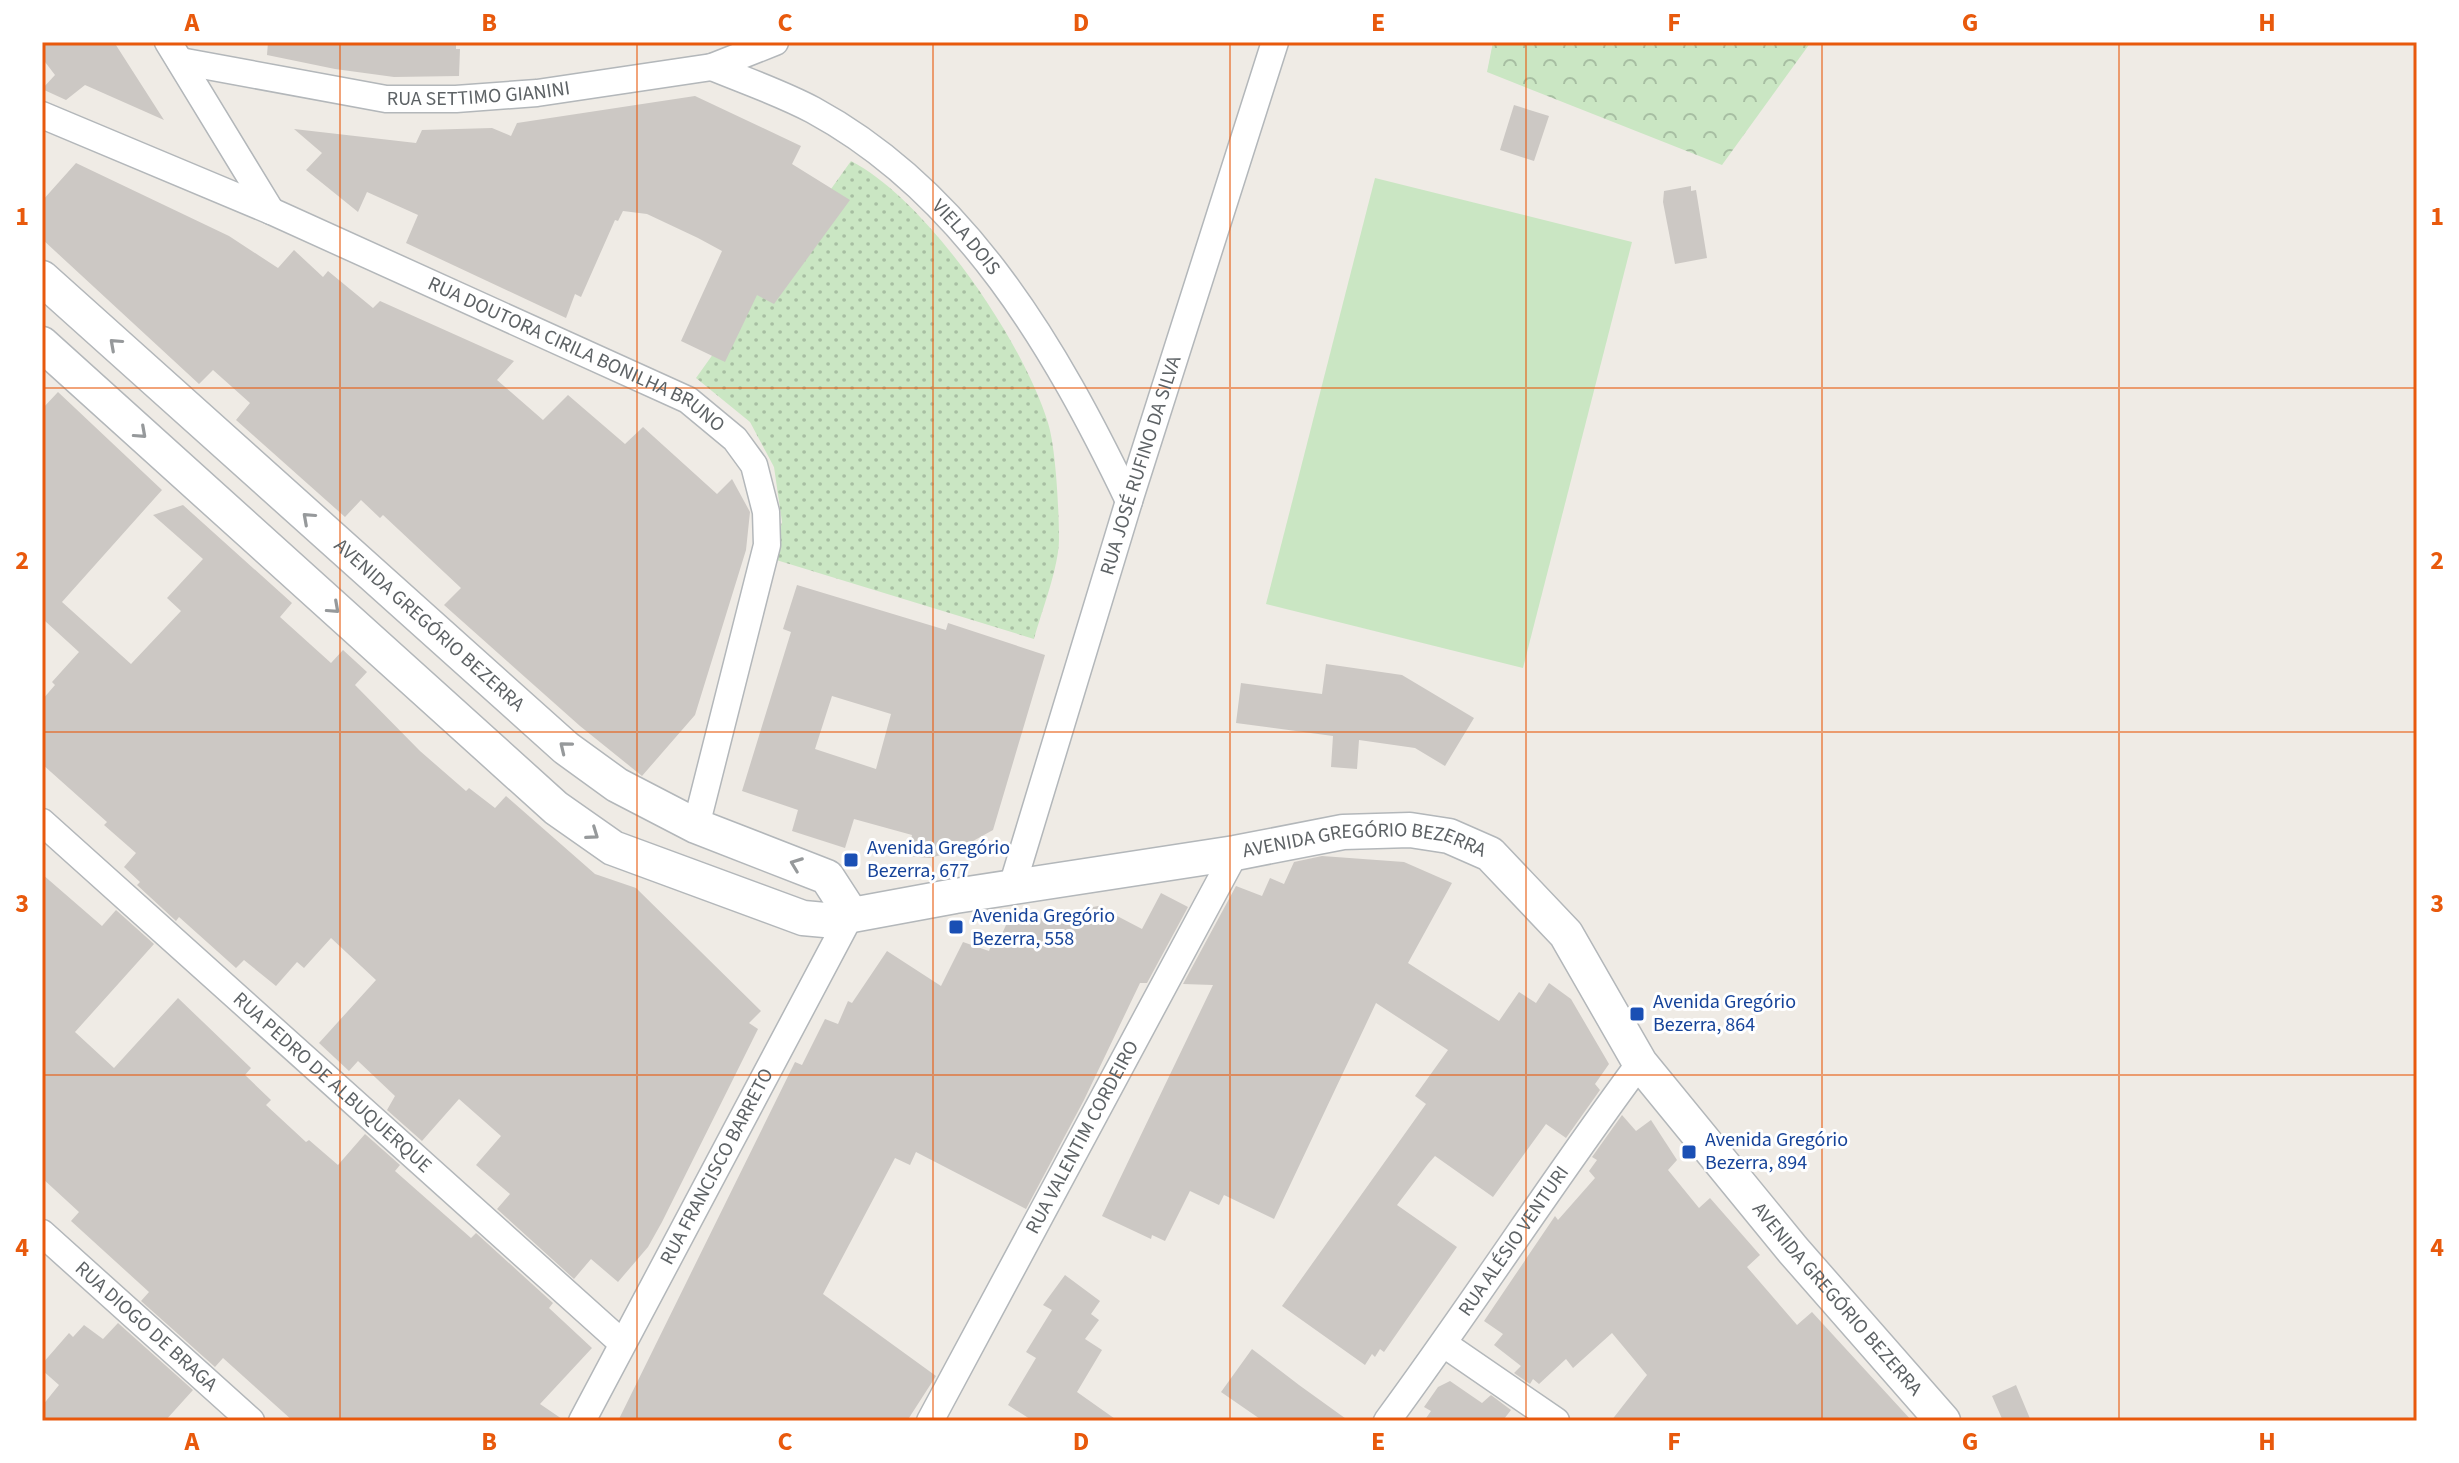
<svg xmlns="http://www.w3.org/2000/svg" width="2459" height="1463" font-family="'Source Sans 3',sans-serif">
<defs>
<pattern id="forest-crowns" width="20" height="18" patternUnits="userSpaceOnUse" patternTransform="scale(2)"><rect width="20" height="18" fill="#cae6c3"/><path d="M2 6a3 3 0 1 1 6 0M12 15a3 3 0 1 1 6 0" fill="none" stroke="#a7bea2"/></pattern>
<pattern id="park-dots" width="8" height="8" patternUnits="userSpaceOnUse" patternTransform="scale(2)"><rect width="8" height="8" fill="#cae6c3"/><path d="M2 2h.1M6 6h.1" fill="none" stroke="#a7bea2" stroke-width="1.8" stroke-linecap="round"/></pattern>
</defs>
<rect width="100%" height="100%" fill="#efebe5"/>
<path fill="url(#forest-crowns)" d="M 1493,42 L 1811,42 L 1722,165 L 1487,72 Z"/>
<path fill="url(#park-dots)" d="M 851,161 C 928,201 1023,341 1048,423 C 1056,448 1059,512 1059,539 C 1059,567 1042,610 1034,639 L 773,559 L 782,522 L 774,467 L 750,422 L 696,378 Z"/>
<path fill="#cae6c3" d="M 1375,178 L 1632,242 L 1523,668 L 1266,604 Z"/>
<path fill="#ccc8c4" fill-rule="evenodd" d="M 42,42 L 114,42 L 164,120 L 85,85 L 66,100 L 42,89 L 55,75 L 42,58 Z
M 268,42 L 456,42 L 456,49 L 460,49 L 459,76 L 394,77 L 335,69 L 267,55 Z
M 695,96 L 801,146 L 792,164 L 850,200 L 774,304 L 757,295 L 725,362 L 681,341 L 722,251 L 698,238 L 647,214 L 623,211 L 618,221 L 615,220 L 581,297 L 575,294 L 566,318 L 406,243 L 418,215 L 367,192 L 358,212 L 306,170 L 322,153 L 294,129 L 416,143 L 422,130 L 492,128 L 511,136 L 517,123 Z
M 1514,105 L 1549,116 L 1534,161 L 1500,150 Z
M 76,163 L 229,236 L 278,268 L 294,250 L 323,277 L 328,271 L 373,308 L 380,301 L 514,361 L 497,380 L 543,420 L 568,395 L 625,444 L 643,427 L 717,494 L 732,479 L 750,512 L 746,550 L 695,715 L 642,776 L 580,726 L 444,605 L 461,588 L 383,515 L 380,518 L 361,500 L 345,517 L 236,420 L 250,403 L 213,370 L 199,384 L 42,239 L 42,201 Z
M 1691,186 L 1691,191 L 1696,190 L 1707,258 L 1675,264 L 1663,202 L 1664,191 Z
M 58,392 L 162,490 L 62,602 L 131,664 L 181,611 L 167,598 L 203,559 L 153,515 L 183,505 L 292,603 L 280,617 L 331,663 L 343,650 L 367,672 L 355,685 L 420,751 L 466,791 L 469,788 L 495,808 L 506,796 L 595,874 L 636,888 L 761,1011 L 749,1023 L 758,1029 L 662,1222 L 648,1247 L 618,1282 L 591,1259 L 574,1279 L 497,1209 L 510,1194 L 476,1165 L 501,1136 L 459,1099 L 422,1141 L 387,1110 L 395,1096 L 358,1061 L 349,1071 L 319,1043 L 376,980 L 331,938 L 304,968 L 297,962 L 276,986 L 244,960 L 236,968 L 179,917 L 176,921 L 137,885 L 140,882 L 124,867 L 136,853 L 104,825 L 107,822 L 42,764 L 42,700 L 55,685 L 52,682 L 79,652 L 45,621 L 42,625 L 42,409 Z
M 797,585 L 946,630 L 948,623 L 1045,655 L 993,830 L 955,851 L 930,858 L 907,856 L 912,835 L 854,819 L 845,848 L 792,831 L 798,810 L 742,791 L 791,632 L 783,629 ZM 832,696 L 891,714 L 876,769 L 815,749 Z
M 1326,664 L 1402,675 L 1474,718 L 1445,766 L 1415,748 L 1359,740 L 1357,769 L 1331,767 L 1333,736 L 1236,723 L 1241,683 L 1322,694 Z
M 1322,856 L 1404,862 L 1452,883 L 1408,963 L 1499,1021 L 1519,992 L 1536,1003 L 1549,983 L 1571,999 L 1609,1064 L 1595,1084 L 1600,1090 L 1566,1138 L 1546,1124 L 1493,1197 L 1435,1156 L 1428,1164 L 1397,1205 L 1457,1247 L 1384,1352 L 1380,1349 L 1375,1357 L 1372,1354 L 1365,1365 L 1282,1306 L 1426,1104 L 1415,1096 L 1448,1050 L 1376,1003 L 1274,1219 L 1224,1195 L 1219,1205 L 1190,1191 L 1165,1241 L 1152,1235 L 1151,1239 L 1102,1216 L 1213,985 L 1183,984 L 1236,886 L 1262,896 L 1270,878 L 1284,884 L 1294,862 Z
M 42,874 L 102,926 L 116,910 L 154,944 L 75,1032 L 114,1068 L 178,998 L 251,1068 L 245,1075 L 271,1100 L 266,1105 L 306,1142 L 309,1140 L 338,1165 L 365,1134 L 400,1165 L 395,1171 L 471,1238 L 476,1233 L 553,1303 L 549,1308 L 592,1348 L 540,1404 L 565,1421 L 293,1421 L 223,1358 L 215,1367 L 141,1301 L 149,1292 L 71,1221 L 79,1212 L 42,1178 Z
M 1161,893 L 1188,907 L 1147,983 L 1140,983 L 1084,1100 L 1026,1209 L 916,1152 L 910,1165 L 895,1158 L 823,1294 L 936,1376 L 907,1421 L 618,1421 L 795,1062 L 802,1065 L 825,1019 L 838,1024 L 848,1001 L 852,1003 L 887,951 L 941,986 L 963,942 L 989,951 L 992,943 L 997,945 L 1006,925 L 1098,906 L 1142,929 Z
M 1622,1115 L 1636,1131 L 1651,1120 L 1677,1160 L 1668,1170 L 1699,1208 L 1710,1198 L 1760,1255 L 1747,1267 L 1797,1325 L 1812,1312 L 1912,1421 L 1611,1421 L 1647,1375 L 1612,1333 L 1573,1368 L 1566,1359 L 1539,1384 L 1533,1379 L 1530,1384 L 1514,1373 L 1521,1366 L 1494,1345 L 1503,1334 L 1484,1321 L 1555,1216 L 1558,1220 L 1595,1178 L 1589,1171 L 1597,1160 L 1592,1157 Z
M 1065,1275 L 1100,1301 L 1091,1314 L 1099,1320 L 1085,1339 L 1102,1350 L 1077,1392 L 1118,1421 L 1033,1421 L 1008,1405 L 1036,1358 L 1026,1352 L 1052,1310 L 1043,1305 Z
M 118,1323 L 193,1390 L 165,1421 L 42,1421 L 42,1406 L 59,1385 L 42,1370 L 42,1364 L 69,1333 L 73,1337 L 84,1325 L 103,1339 Z
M 1252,1349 L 1299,1385 L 1349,1421 L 1263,1421 L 1221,1392 Z
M 1450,1381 L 1482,1403 L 1491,1395 L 1511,1410 L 1504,1419 L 1507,1421 L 1424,1421 L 1431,1411 L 1424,1407 L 1438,1387 Z
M 2016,1385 L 2031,1421 L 2003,1421 L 1992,1396 Z"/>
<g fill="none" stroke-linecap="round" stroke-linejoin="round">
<defs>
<g id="minor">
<path d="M 168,42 L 271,211"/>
<path id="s1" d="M 180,61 L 386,99 L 456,99 L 537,93 L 712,67 L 775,42"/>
<path id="s2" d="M 712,67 C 746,81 781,93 813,110 C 966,193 1056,349 1129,501"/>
<path id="s3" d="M 42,115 L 271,211 L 688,400 L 735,439 L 754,465 L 766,512 L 767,545 L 696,826"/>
<path id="s4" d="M 42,822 L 621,1342"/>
<path id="s5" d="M 1011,890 L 1129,501 L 1275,42"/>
<path id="s6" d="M 42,1233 L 251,1421"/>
<path d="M 1444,1344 L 1556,1421"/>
<path id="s7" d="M 582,1421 L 851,914"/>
<path id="s8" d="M 930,1421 L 1235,853"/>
<path id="s9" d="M 1387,1421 C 1474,1303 1553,1180 1640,1063"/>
</g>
<g id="tertiary">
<path id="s10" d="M 42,278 L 566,748 L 617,785 L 696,826 L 827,877 L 851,914"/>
<path id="s11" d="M 42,344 L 556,808 L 613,848 L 803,918 L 825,920 L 955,896 L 1235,853 L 1343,832 L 1410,830 L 1449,836 L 1490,854 L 1566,934 L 1640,1063 L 1793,1250 L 1943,1421"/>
</g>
</defs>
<use href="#minor" stroke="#b3b7ba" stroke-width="29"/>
<use href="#tertiary" stroke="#b3b7ba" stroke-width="37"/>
<use href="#minor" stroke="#fff" stroke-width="26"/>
<use href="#tertiary" stroke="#fff" stroke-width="34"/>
</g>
<defs><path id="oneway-chevron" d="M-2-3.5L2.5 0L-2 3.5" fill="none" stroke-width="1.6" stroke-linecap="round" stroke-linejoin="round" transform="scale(2)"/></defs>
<g stroke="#96999b">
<use href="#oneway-chevron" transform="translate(115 344) rotate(-138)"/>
<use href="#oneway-chevron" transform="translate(141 433) rotate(42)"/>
<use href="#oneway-chevron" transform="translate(308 518) rotate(-138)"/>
<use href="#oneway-chevron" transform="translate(334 608) rotate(42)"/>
<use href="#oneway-chevron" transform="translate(565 747) rotate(-141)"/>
<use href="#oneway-chevron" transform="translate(593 834) rotate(35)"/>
<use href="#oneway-chevron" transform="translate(796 864) rotate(-159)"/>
</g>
<path fill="none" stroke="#e8590c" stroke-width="2" stroke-opacity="0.55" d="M 340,42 L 340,1421M 637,42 L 637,1421M 933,42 L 933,1421M 1230,42 L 1230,1421M 1526,42 L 1526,1421M 1822,42 L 1822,1421M 2119,42 L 2119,1421M 42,388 L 2417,388M 42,732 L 2417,732M 42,1075 L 2417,1075"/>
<g fill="#1a4fb4" stroke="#fff" stroke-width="3">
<rect x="843" y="852" width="16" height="16" rx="4"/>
<rect x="948" y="919" width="16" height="16" rx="4"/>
<rect x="1629" y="1006" width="16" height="16" rx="4"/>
<rect x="1681" y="1144" width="16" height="16" rx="4"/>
</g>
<g text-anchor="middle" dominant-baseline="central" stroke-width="6" stroke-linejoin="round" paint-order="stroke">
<g font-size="20" fill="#5d6265" stroke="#fff">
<text stroke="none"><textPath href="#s1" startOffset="302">RUA SETTIMO GIANINI</textPath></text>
<text stroke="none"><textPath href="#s2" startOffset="310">VIELA DOIS</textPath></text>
<text stroke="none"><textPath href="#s3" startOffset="586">RUA DOUTORA CIRILA BONILHA BRUNO</textPath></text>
<text stroke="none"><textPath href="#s5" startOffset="444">RUA JOSÉ RUFINO DA SILVA</textPath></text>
<text stroke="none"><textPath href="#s10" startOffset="520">AVENIDA GREGÓRIO BEZERRA</textPath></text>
<text stroke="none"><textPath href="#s11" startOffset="1534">AVENIDA GREGÓRIO BEZERRA</textPath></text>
<text stroke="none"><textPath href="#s4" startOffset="390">RUA PEDRO DE ALBUQUERQUE</textPath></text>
<text stroke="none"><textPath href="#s8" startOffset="322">RUA VALENTIM CORDEIRO</textPath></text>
<text stroke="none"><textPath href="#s7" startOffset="288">RUA FRANCISCO BARRETO</textPath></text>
<text stroke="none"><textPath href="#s9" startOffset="220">RUA ALÉSIO VENTURI</textPath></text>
<text stroke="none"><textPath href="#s11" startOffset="2230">AVENIDA GREGÓRIO BEZERRA</textPath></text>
<text stroke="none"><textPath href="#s6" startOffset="140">RUA DIOGO DE BRAGA</textPath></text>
</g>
<g font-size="20" fill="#164399" stroke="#fff" text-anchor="start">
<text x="867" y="848">Avenida Gregório<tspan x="867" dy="23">Bezerra, 677</tspan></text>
<text x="972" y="916">Avenida Gregório<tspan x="972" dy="23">Bezerra, 558</tspan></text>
<text x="1653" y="1002">Avenida Gregório<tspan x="1653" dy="23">Bezerra, 864</tspan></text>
<text x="1705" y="1140">Avenida Gregório<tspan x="1705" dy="23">Bezerra, 894</tspan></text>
</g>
</g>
<rect width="2459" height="1463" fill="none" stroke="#ffffff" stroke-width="88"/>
<rect x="44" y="44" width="2371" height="1375" fill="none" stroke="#e8590c" stroke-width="3"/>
<g font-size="26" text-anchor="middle" font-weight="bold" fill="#e8590c">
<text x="192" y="31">A</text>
<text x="489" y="31">B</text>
<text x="785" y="31">C</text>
<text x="1081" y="31">D</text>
<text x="1378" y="31">E</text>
<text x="1674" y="31">F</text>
<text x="1970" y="31">G</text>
<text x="2267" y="31">H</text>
<text x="22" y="225">1</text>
<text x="2437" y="225">1</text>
<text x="22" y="569">2</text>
<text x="2437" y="569">2</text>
<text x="22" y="912">3</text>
<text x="2437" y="912">3</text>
<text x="22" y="1256">4</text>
<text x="2437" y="1256">4</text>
<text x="192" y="1450">A</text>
<text x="489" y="1450">B</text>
<text x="785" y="1450">C</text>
<text x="1081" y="1450">D</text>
<text x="1378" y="1450">E</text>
<text x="1674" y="1450">F</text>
<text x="1970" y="1450">G</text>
<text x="2267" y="1450">H</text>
</g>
</svg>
